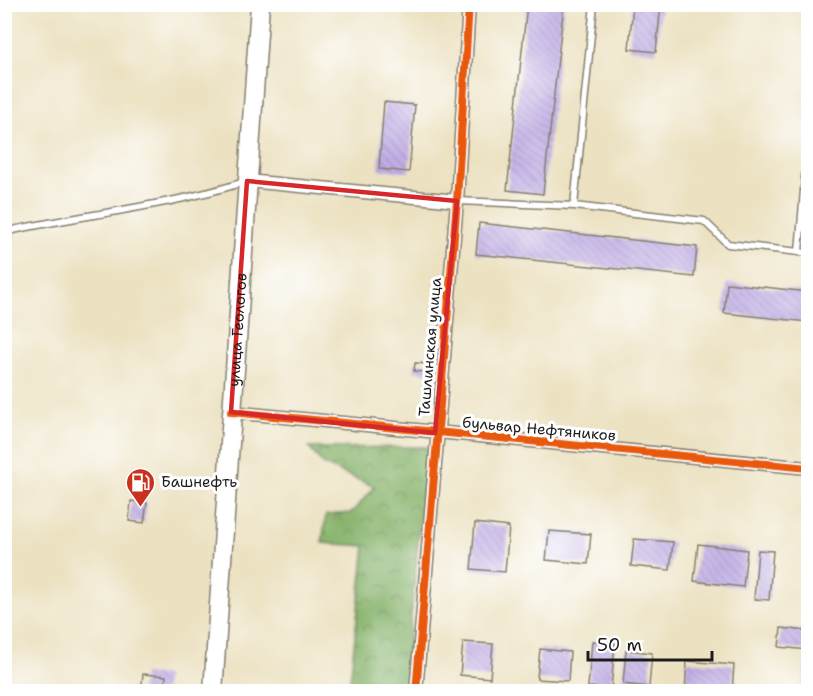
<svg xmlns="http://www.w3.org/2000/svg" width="813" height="696" font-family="'Shantell Sans',sans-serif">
<defs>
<pattern id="forest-crowns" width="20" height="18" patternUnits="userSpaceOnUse" patternTransform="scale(1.5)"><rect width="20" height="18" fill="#86b26b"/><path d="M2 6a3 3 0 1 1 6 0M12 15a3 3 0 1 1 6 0" fill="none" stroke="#6d9057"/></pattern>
<pattern id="building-back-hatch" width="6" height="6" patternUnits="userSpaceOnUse" patternTransform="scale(1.5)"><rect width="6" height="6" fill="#c0ade5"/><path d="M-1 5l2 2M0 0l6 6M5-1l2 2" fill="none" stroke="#a494c4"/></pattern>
</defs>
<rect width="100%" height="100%" fill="#fff"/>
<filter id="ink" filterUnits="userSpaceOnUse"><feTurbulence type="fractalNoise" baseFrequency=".0167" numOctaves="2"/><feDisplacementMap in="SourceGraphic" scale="12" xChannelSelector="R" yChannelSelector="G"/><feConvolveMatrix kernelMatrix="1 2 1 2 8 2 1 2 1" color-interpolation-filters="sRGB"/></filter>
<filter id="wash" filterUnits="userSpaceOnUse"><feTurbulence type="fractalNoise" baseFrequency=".008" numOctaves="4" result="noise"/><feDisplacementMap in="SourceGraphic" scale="24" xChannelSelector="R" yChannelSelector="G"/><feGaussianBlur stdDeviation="1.35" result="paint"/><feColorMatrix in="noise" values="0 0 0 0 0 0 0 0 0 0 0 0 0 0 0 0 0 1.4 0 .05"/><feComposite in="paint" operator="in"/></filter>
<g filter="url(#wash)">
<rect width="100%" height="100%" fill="#ece2c2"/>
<path fill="url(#forest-crowns)" stroke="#516744" stroke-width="1.5" d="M 427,447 L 404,691 L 349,691 L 365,546 L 322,543 L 326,515 L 351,513 L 375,487 L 324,465 L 309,448 Z"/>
<g id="blocks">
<path fill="url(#building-back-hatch)" d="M 527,4 L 564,4 L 543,194 L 507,190 Z
M 633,4 L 661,4 L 656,52 L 629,49 Z
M 384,102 L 415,105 L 409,172 L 379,169 Z
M 479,223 L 697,247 L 694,277 L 476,254 Z
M 727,283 L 808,292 L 808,322 L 724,313 Z
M 415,363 L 431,364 L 431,373 L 414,371 Z
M 131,501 L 147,503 L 144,523 L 129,521 Z
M 475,523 L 509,527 L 505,572 L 471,569 Z
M 549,531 L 591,534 L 588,564 L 546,560 Z
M 634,539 L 673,542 L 670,570 L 631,566 Z
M 698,544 L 747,550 L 743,587 L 694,581 Z
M 758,550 L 773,551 L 769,600 L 754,599 Z
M 781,628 L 808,631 L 808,650 L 779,647 Z
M 592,641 L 615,643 L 611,689 L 588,687 Z
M 463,642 L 493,644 L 490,678 L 460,675 Z
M 540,649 L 570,652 L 568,681 L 537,679 Z
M 626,650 L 652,653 L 649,687 L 623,684 Z
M 687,661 L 734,665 L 732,692 L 685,692 Z
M 805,665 L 808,665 L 808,692 L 803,692 Z
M 143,674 L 166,676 L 164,692 L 141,692 Z"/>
</g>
</g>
<g filter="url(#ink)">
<use href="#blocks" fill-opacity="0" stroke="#847f6f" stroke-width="1.5"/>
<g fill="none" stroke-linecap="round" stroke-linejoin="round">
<defs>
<path id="service" d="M 457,201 L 574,206 L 704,221 L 728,244 L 808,253
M 574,206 L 594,4
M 4,232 C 84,214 167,207 244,182
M 799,252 L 808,140"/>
<path id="minor" d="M 247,181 L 457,201
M 231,412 L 808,468
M 416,692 L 457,201 L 469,4"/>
<g id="secondary">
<path id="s1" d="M 213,692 L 260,4"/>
</g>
</defs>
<use href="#service" stroke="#847f6f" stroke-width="9"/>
<use href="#minor" stroke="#847f6f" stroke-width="15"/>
<use href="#secondary" stroke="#847f6f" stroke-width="21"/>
<use href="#service" stroke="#fff" stroke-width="6"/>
<use href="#minor" stroke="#fff" stroke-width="12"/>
<use href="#secondary" stroke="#fff" stroke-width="18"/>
<defs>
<path id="cycleway" d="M 231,412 L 808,468
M 416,692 L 457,201 L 469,4"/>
</defs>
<use href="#cycleway" stroke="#fff" stroke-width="11"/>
<use href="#cycleway" stroke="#e8590c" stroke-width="8"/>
</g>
</g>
<path fill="none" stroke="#d62828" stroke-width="4.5" stroke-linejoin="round" d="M 247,181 L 457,201 L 435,433 L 231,412 Z"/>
<defs>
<symbol id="fuel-pin" viewBox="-11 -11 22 30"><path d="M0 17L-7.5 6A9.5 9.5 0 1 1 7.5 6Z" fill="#c8321e" stroke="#fff"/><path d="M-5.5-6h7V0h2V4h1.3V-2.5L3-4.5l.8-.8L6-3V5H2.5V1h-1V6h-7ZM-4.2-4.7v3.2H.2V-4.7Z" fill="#fff"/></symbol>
</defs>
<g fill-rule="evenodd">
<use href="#fuel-pin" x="124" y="466" width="33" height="45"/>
</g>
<g text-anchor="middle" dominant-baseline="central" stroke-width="6" stroke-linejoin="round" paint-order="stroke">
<g font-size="15" fill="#1c1c1c" stroke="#fff">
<text stroke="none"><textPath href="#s1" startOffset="363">улица Геологов</textPath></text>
<text transform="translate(430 347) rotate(-85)">Ташлинская улица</text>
<text transform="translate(539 429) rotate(5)">бульвар Нефтяников</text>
</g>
<g font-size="15" fill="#1c1c1c" stroke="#fff" text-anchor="start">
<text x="161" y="482">Башнефть</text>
</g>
</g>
<rect width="813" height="696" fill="none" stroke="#fff" stroke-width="24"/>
<path d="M588 651v9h124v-9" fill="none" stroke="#1c1c1c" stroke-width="3"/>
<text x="597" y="651" font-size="18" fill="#1c1c1c" stroke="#ffffff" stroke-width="4.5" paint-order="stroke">50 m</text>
</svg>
